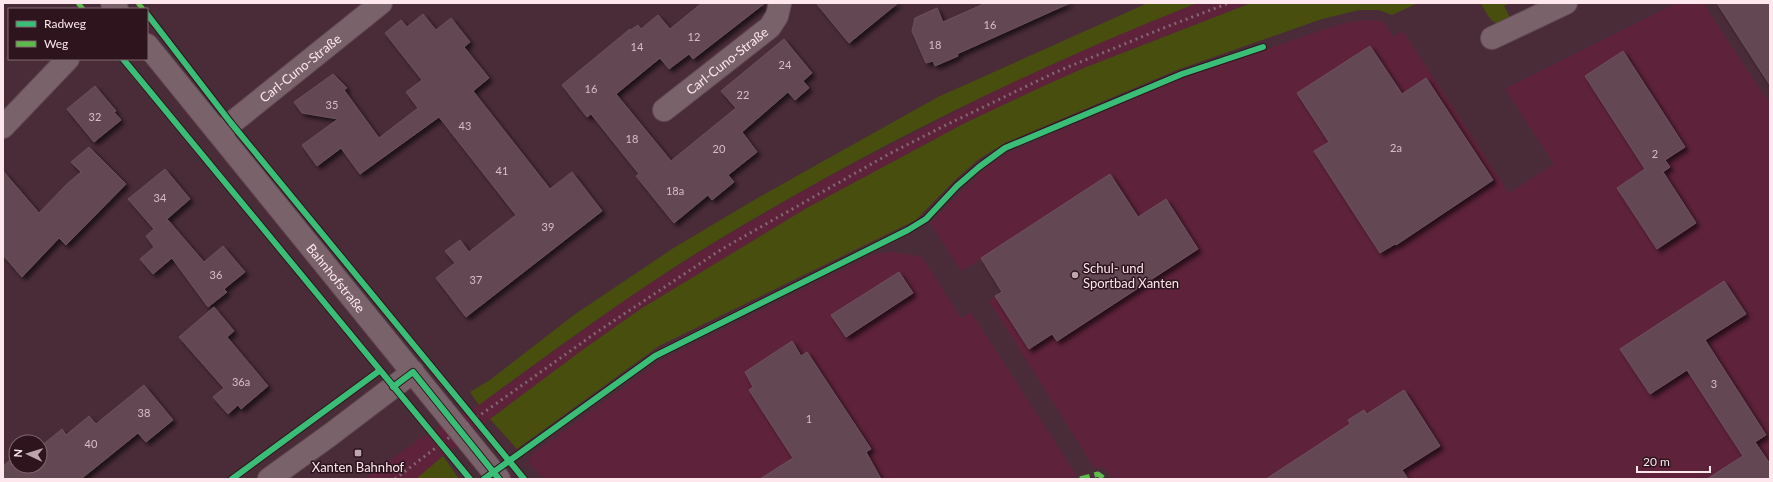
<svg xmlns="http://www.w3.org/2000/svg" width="1773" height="482" font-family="Lato,sans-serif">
<defs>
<filter id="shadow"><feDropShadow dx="3.5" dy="3.5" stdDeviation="2" flood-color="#0009"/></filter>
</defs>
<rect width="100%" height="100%" fill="#4a2c38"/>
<path fill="#5e223a" d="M 1197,3 L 1251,3 L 1084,68 L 965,123 L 805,209 L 639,310 L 581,351 L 490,419 L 416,479 L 364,479 L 425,435 L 479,405 L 632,295 L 717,241 L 822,180 L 1007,85 L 1122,33 Z
M 1677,3 L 1703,3 L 1770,104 L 1770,479 L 1112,479 L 1103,466 L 1095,469 L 989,301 L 1002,291 L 981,259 L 961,271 L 930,223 L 984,169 L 1008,153 L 1175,81 L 1325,29 L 1346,23 L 1364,20 L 1383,21 L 1393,37 L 1403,31 L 1509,193 L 1554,164 L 1505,89 Z
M 892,252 L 918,256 L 923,258 L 961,318 L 971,312 L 1077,476 L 1069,479 L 544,479 L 528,462 L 531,455 L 659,361 L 874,254 Z"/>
<path fill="#484f0e" d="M 1148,3 L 1197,3 C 1032,68 871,148 718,240 C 635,290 557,348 479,405 L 470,392 L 490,380 L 574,315 L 672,249 L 761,196 L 938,97 Z
M 1251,3 L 1418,3 L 1392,15 L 1379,10 L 1359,10 L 1322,19 L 1177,70 L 1005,143 L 979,159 L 956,179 L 916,220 L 659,346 L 517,449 L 490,419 L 581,351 L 639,310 L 805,209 L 965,123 L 1037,89 L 1084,68 Z
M 1481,3 L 1510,3 L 1504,6 L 1513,23 C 1493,29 1489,18 1481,3 Z
M 443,456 L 459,479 L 416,479 Z"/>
<path fill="#644652" stroke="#6c525c" filter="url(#shadow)" d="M 702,3 L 765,3 L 693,59 L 689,54 L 669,69 L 660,58 L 616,94 L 671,161 L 736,108 L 721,91 L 784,39 L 812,73 L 803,81 L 809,88 L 795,100 L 788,92 L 742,132 L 757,152 L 728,175 L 734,182 L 712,200 L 708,195 L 674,223 L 636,176 L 639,174 L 591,114 L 587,117 L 562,85 L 630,29 L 631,30 L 638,25 L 641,29 L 658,15 L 670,29 Z
M 816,3 L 898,3 L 849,43 Z
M 986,3 L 1070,3 L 957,54 L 958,56 L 935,66 L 933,61 L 926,63 L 912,31 L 915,18 L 937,8 L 943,22 Z
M 1717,3 L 1770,3 L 1770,85 L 1744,45 Z
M 423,14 L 436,30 L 451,18 L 470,42 L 464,47 L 489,78 L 473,91 L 550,189 L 572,172 L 602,211 L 466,317 L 436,278 L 455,263 L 445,251 L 460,240 L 469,252 L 516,215 L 439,117 L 360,174 L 341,148 L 317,166 L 302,145 L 338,119 L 302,113 L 294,102 L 333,74 L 347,88 L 344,90 L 379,138 L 418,108 L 406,92 L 422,80 L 385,33 L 401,20 L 407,27 Z
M 1370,46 L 1402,94 L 1426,78 L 1493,180 L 1396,245 L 1395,244 L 1380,253 L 1314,151 L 1329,142 L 1297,93 Z
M 1623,51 L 1685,147 L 1665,160 L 1670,167 L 1663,172 L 1696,223 L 1657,249 L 1617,188 L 1645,169 L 1585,76 Z
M 95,86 L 116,111 L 114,112 L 121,120 L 94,142 L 67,109 Z
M 89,147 L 126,184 L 66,245 L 59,238 L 22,277 L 3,255 L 3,171 L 39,213 L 67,184 L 81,172 L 71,162 Z
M 165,169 L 190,199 L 167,219 L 204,262 L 223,246 L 245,272 L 224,289 L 227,292 L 208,307 L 172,258 L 153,274 L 140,259 L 154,247 L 146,236 L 154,229 L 128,199 Z
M 1110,174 L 1138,217 L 1166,199 L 1198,249 L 1057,341 L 1052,334 L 1029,349 L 995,296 L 1002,292 L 981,258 Z
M 899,272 L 913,293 L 846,337 L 831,315 Z
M 1724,281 L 1746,314 L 1705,340 L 1766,435 L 1755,442 L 1770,464 L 1770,479 L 1707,479 L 1743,456 L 1687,370 L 1650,394 L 1620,349 Z
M 214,307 L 234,331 L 227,337 L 268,386 L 241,409 L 238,405 L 228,414 L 213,397 L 224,388 L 179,337 Z
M 792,341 L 801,356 L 807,352 L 871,449 L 866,452 L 881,479 L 760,479 L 793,458 L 749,390 L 753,387 L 745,372 Z
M 144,385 L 173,420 L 146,442 L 138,433 L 81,479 L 3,479 L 3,466 L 16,455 L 16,466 L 40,466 L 40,447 L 62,429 L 66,435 L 89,416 L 96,424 Z
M 1404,390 L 1440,446 L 1402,470 L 1408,479 L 1266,479 L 1350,424 L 1348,420 L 1364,410 L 1367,414 Z"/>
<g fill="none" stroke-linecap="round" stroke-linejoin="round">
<defs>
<g id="minor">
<path d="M 1492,38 L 1566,3"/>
<path id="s1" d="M 664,110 L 770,27 L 777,16 L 780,3"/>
<path d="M 3,127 L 68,59"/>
<path id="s2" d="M 219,133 L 381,3"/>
<path d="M 269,479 L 330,435 L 413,372"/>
</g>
<g id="tertiary">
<path d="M 112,3 L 117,9"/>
<path id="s3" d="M 147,45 L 499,479"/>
</g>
</defs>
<use href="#minor" stroke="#634b55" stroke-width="24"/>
<use href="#tertiary" stroke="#634b55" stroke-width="24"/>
<use href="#minor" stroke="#7a626b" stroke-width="22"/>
<use href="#tertiary" stroke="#7a626b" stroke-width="22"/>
<path stroke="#806871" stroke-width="3" stroke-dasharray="2 4" stroke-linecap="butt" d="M 395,479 L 459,430 L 597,332 L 722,249 L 889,154 L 942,127 L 1056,72 L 1166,27 L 1229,3"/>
<path stroke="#5cbc4b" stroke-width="5" stroke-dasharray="10 5" stroke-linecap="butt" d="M 78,3 L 83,9
M 138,3 L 143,9
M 1080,479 L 1098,474 L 1105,479"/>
<defs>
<path id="cycleway" d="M 147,14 L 231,123 L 524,479
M 123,59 L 470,479
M 393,387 L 413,372 L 499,479
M 232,479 L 379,371
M 484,479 L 655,356 L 908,230 L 926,219 L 957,186 L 979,167 L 1005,148 L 1182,74 L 1263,47"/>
</defs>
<use href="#cycleway" stroke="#2d141d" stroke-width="8"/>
<use href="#cycleway" stroke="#3abd76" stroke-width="6"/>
</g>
<g fill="#bfa6ae" stroke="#2d141d" stroke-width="1.5">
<circle cx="1075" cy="275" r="4"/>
<rect x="354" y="449" width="8" height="8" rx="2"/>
</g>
<g text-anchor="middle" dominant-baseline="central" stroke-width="3" stroke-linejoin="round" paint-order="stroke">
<g font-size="11" fill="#d8bfc6">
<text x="990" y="24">16</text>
<text x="694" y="36">12</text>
<text x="935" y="44">18</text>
<text x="637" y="46">14</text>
<text x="785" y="64">24</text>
<text x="591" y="88">16</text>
<text x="743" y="94">22</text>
<text x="332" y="104">35</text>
<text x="95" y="116">32</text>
<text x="465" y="125">43</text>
<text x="632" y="138">18</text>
<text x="1396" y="147">2a</text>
<text x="719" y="148">20</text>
<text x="1655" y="153">2</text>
<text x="502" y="170">41</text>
<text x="675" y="190">18a</text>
<text x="160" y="197">34</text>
<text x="548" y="226">39</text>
<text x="216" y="274">36</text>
<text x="476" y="279">37</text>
<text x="241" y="381">36a</text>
<text x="1714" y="383">3</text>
<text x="144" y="412">38</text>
<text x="809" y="418">1</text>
<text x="91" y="443">40</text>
</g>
<g font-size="13" fill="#fee7ed" stroke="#2d141d">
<text stroke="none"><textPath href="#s1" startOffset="80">Carl-Cuno-Straße</textPath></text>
<text stroke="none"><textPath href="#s2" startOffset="104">Carl-Cuno-Straße</textPath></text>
<text stroke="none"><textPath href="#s3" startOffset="300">Bahnhofstraße</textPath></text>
</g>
<g font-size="13" fill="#fee7ed" stroke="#2d141d" text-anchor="start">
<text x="1083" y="268">Schul- und<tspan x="1083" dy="15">Sportbad Xanten</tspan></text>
<text x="358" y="467" text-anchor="middle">Xanten Bahnhof</text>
</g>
</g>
<rect width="1773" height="482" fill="none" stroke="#fee7ed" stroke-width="8"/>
<rect x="8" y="8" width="140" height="52" fill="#2d141d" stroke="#816870"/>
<rect x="16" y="21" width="20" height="6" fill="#3abd76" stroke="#816870"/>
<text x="44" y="28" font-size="12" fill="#fee7ed">Radweg</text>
<rect x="16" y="41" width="20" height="6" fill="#5cbc4b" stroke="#816870"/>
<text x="44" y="48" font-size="12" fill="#fee7ed">Weg</text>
<g transform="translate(28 454) rotate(274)"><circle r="19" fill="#2d141d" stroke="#816870"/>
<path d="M0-3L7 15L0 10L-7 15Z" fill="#bfa6ae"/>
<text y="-6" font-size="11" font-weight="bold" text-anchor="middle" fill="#fee7ed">N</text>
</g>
<path d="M1637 466v6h73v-6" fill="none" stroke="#fee7ed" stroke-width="2"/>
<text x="1643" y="466" font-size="12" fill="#fee7ed" stroke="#2d141d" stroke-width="3" paint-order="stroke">20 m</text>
</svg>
